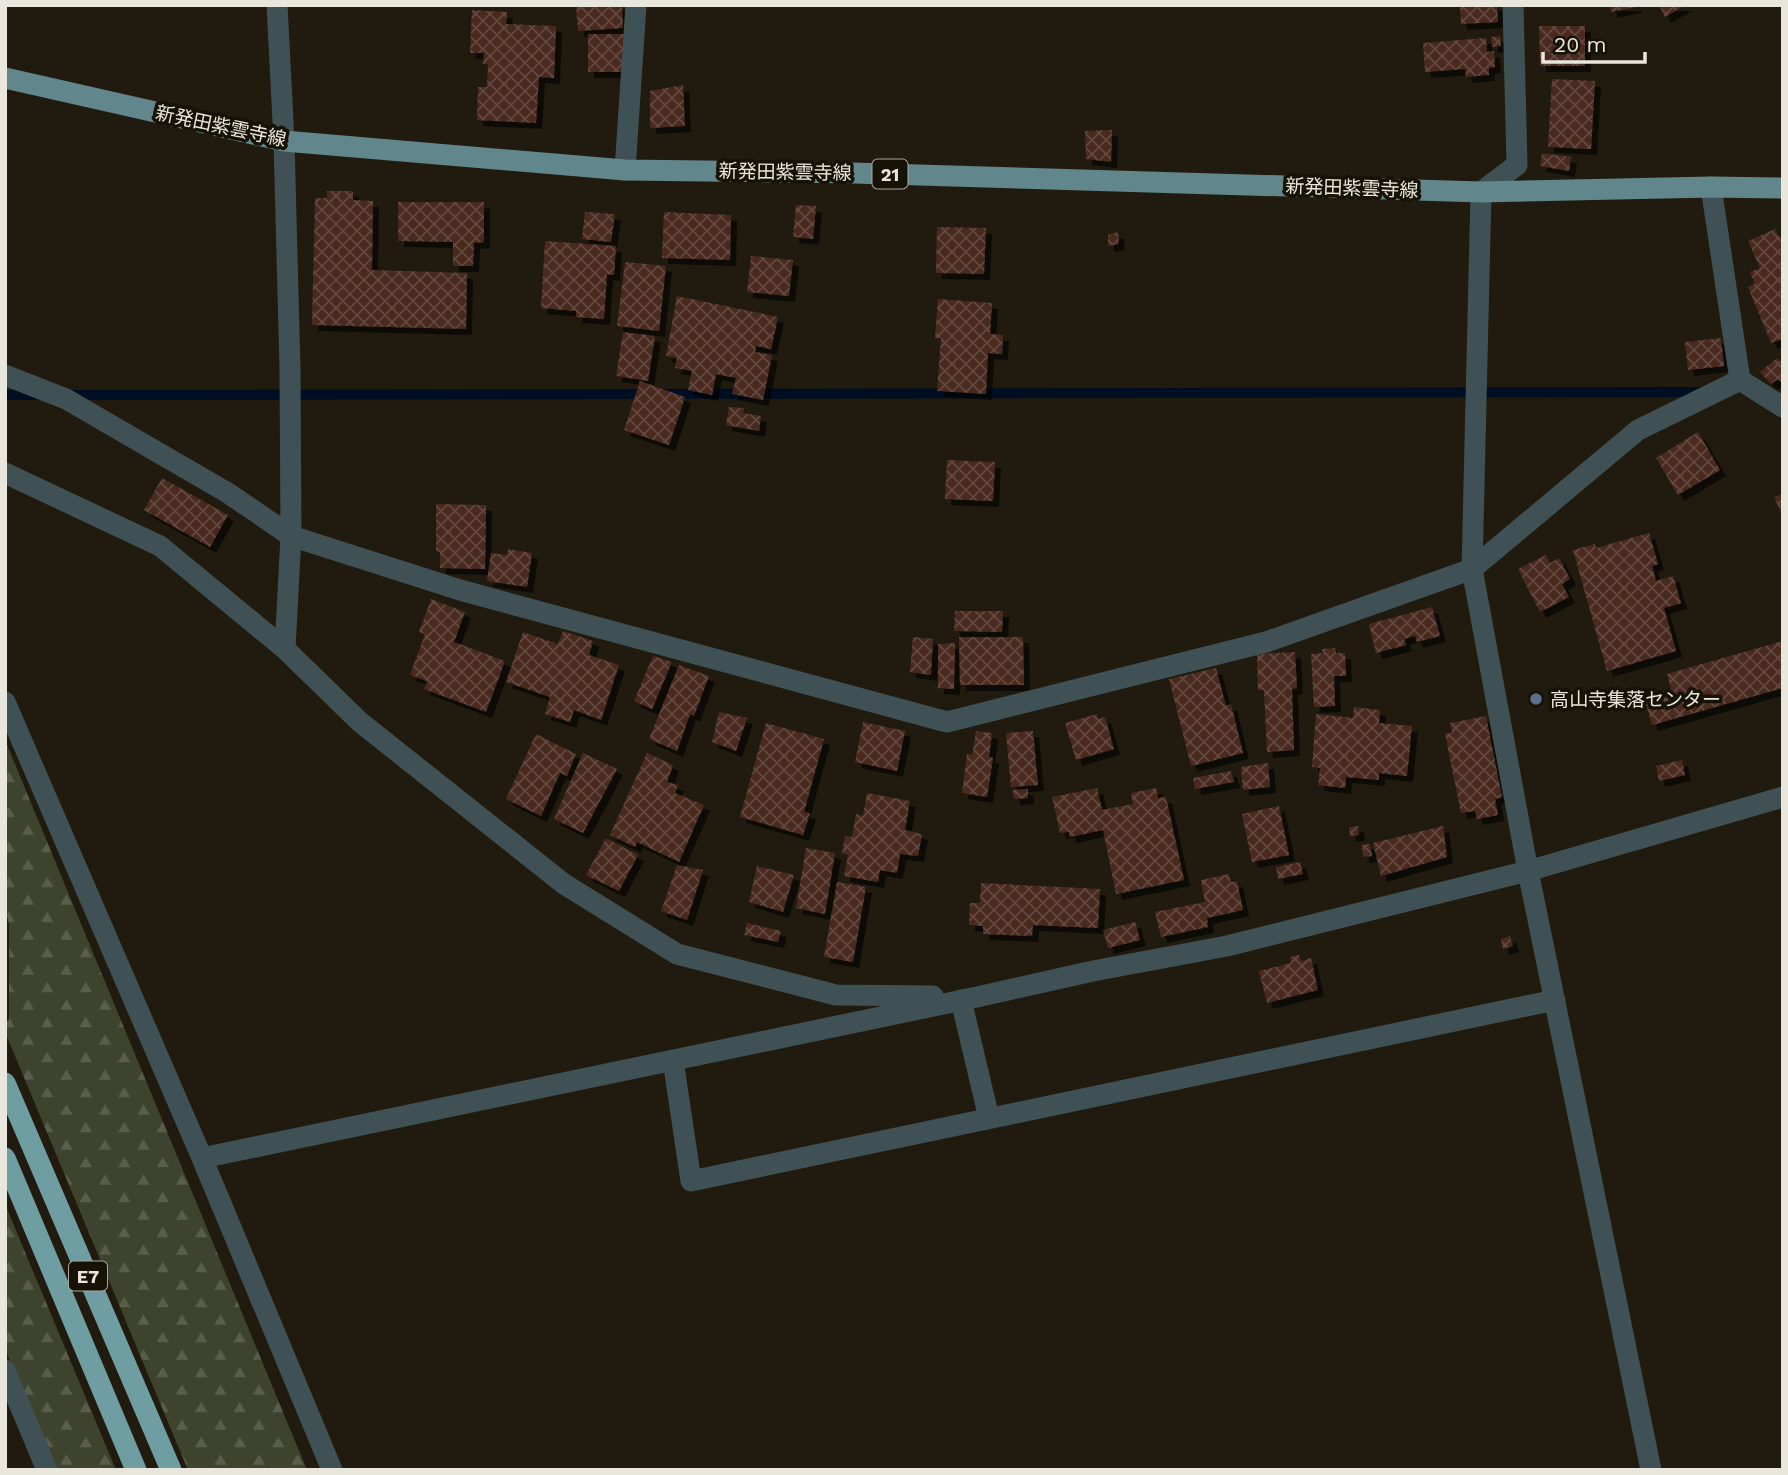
<svg xmlns="http://www.w3.org/2000/svg" width="1788" height="1475" font-family="'Work Sans','Noto Sans JP',sans-serif">
<defs>
<pattern id="forest-firs" width="22" height="20" patternUnits="userSpaceOnUse" patternTransform="scale(1.75)"><rect width="22" height="20" fill="#3d432c"/><path d="M5 1l3.5 6h-7zM16 11l3.5 6h-7z" fill="#595e4a"/></pattern>
<pattern id="building-cross-hatch" width="8" height="8" patternUnits="userSpaceOnUse" patternTransform="scale(1.75)"><rect width="8" height="8" fill="#49291f"/><path d="M0 0l8 8M0 8l8-8" fill="none" stroke="#63483f"/></pattern>
<filter id="shadow"><feDropShadow dx="6" dy="6" stdDeviation="0" flood-color="#0009"/></filter>
</defs>
<rect width="100%" height="100%" fill="#201b0e"/>
<path fill="url(#forest-firs)" d="M 5,740 L 307,1470 L 188,1470 L 5,1032 L 5,1023 L 9,1020 L 9,925 L 5,906 Z
M 5,1204 L 116,1470 L 57,1470 L 5,1349 Z"/>
<g fill="none" stroke-linecap="round" stroke-linejoin="round">
<path stroke="#000e23" stroke-width="10" d="M 5,395 L 40,395
M 67,395 L 1706,392"/>
</g>
<path fill="url(#building-cross-hatch)" filter="url(#shadow)" d="M 576,5 L 622,5 L 623,28 L 578,31 Z
M 1460,5 L 1497,5 L 1498,22 L 1461,24 Z
M 1610,5 L 1636,5 L 1636,7 L 1611,12 Z
M 1659,5 L 1686,5 L 1665,17 Z
M 472,10 L 507,12 L 506,24 L 556,26 L 554,78 L 539,77 L 536,123 L 477,120 L 478,87 L 487,87 L 488,64 L 483,64 L 484,53 L 470,53 Z
M 1539,26 L 1585,26 L 1585,66 L 1540,66 Z
M 588,34 L 624,34 L 624,72 L 588,72 Z
M 1500,36 L 1501,46 L 1492,47 L 1491,37 Z
M 1486,38 L 1487,52 L 1494,51 L 1495,67 L 1489,68 L 1489,75 L 1466,77 L 1465,69 L 1425,72 L 1423,43 Z
M 1552,79 L 1595,81 L 1591,149 L 1548,147 Z
M 683,85 L 685,126 L 650,128 L 650,91 Z
M 1112,130 L 1111,162 L 1086,159 L 1085,131 Z
M 1542,153 L 1571,157 L 1569,171 L 1540,166 Z
M 327,191 L 353,191 L 353,200 L 373,201 L 372,270 L 467,273 L 466,329 L 312,325 L 315,198 L 327,198 Z
M 398,202 L 484,202 L 484,242 L 474,243 L 473,266 L 453,266 L 453,242 L 398,241 Z
M 796,205 L 816,206 L 813,239 L 793,237 Z
M 585,212 L 615,214 L 611,242 L 582,239 Z
M 664,212 L 731,215 L 730,260 L 662,258 Z
M 937,227 L 986,228 L 984,274 L 936,273 Z
M 1775,229 L 1779,237 L 1783,235 L 1783,339 L 1771,343 L 1748,287 L 1755,284 L 1750,272 L 1760,268 L 1748,241 Z
M 1118,232 L 1119,244 L 1108,246 L 1108,235 Z
M 545,241 L 616,246 L 614,275 L 607,274 L 604,319 L 576,317 L 576,311 L 541,308 Z
M 751,256 L 793,260 L 789,296 L 747,292 Z
M 625,262 L 666,266 L 659,331 L 617,326 Z
M 677,296 L 778,317 L 771,349 L 756,346 L 755,352 L 772,355 L 763,400 L 732,394 L 736,378 L 716,374 L 712,395 L 688,390 L 692,371 L 675,368 L 677,358 L 666,356 Z
M 938,299 L 992,303 L 990,334 L 1003,335 L 1002,354 L 988,353 L 986,394 L 937,391 L 941,338 L 935,338 Z
M 623,332 L 655,336 L 648,381 L 616,376 Z
M 1721,338 L 1724,366 L 1688,370 L 1685,342 Z
M 1777,358 L 1783,364 L 1783,384 L 1778,379 L 1771,384 L 1760,372 Z
M 640,381 L 685,397 L 669,445 L 624,430 Z
M 729,407 L 744,408 L 743,413 L 761,416 L 759,431 L 726,425 Z
M 1698,432 L 1720,470 L 1678,495 L 1656,458 Z
M 947,460 L 995,462 L 993,501 L 945,499 Z
M 162,478 L 228,515 L 210,547 L 144,510 Z
M 1783,494 L 1783,517 L 1774,497 Z
M 436,504 L 486,505 L 485,569 L 440,568 L 440,552 L 436,551 Z
M 1649,533 L 1658,564 L 1652,566 L 1656,581 L 1673,576 L 1681,603 L 1664,608 L 1676,651 L 1607,671 L 1573,550 L 1595,544 L 1596,548 Z
M 508,549 L 532,553 L 527,587 L 487,581 L 491,553 L 507,555 Z
M 1546,555 L 1550,563 L 1559,558 L 1570,579 L 1562,584 L 1569,597 L 1540,612 L 1518,569 Z
M 431,599 L 465,612 L 454,642 L 505,661 L 486,712 L 424,689 L 427,681 L 410,675 L 425,634 L 419,632 Z
M 1432,607 L 1440,636 L 1417,642 L 1415,636 L 1404,639 L 1406,645 L 1376,653 L 1369,624 Z
M 955,611 L 1003,611 L 1002,632 L 954,631 Z
M 563,631 L 593,641 L 589,655 L 619,665 L 601,720 L 574,710 L 570,722 L 545,714 L 550,697 L 506,682 L 523,632 L 558,644 Z
M 913,637 L 933,639 L 931,675 L 910,672 Z
M 959,637 L 1023,637 L 1024,685 L 960,685 Z
M 1783,641 L 1783,688 L 1652,725 L 1644,697 L 1671,689 L 1667,674 Z
M 955,643 L 954,689 L 938,688 L 938,644 Z
M 1335,648 L 1336,653 L 1345,653 L 1346,676 L 1334,676 L 1335,706 L 1314,707 L 1311,654 L 1323,653 L 1322,649 Z
M 1295,652 L 1297,688 L 1292,689 L 1294,750 L 1267,752 L 1264,690 L 1258,690 L 1257,654 Z
M 653,656 L 672,662 L 652,709 L 634,701 Z
M 679,665 L 709,676 L 694,716 L 690,714 L 677,751 L 649,739 Z
M 1216,668 L 1226,706 L 1231,704 L 1243,753 L 1191,766 L 1169,679 Z
M 1354,707 L 1380,710 L 1379,723 L 1412,726 L 1407,776 L 1379,773 L 1379,780 L 1346,777 L 1345,788 L 1318,785 L 1320,768 L 1312,767 L 1316,714 L 1353,718 Z
M 719,712 L 747,718 L 736,751 L 712,742 Z
M 1097,714 L 1098,719 L 1105,717 L 1114,749 L 1076,760 L 1065,723 Z
M 1486,716 L 1502,797 L 1495,799 L 1498,815 L 1477,819 L 1475,811 L 1461,813 L 1445,734 L 1452,733 L 1450,723 Z
M 863,722 L 905,731 L 897,771 L 855,762 Z
M 766,723 L 824,739 L 804,812 L 810,813 L 803,835 L 740,817 Z
M 976,731 L 992,733 L 989,757 L 993,758 L 987,797 L 962,793 L 967,754 L 972,755 Z
M 1033,731 L 1038,785 L 1011,787 L 1006,733 Z
M 536,734 L 576,754 L 567,776 L 560,773 L 541,816 L 506,799 Z
M 583,753 L 617,769 L 583,833 L 554,819 Z
M 647,753 L 673,765 L 667,782 L 678,785 L 675,793 L 704,805 L 679,862 L 637,842 L 635,847 L 610,835 Z
M 1682,760 L 1685,775 L 1659,781 L 1656,766 Z
M 1268,763 L 1270,787 L 1243,790 L 1241,767 Z
M 1231,771 L 1234,782 L 1195,789 L 1193,778 Z
M 1097,788 L 1102,810 L 1133,804 L 1131,793 L 1156,788 L 1158,798 L 1166,797 L 1184,880 L 1116,894 L 1103,830 L 1070,837 L 1069,832 L 1060,833 L 1052,797 Z
M 1028,789 L 1028,798 L 1014,799 L 1013,790 Z
M 867,793 L 910,801 L 905,830 L 922,834 L 918,856 L 900,854 L 897,873 L 880,870 L 878,882 L 844,876 L 848,855 L 842,853 L 845,836 L 852,837 L 856,814 L 863,816 Z
M 1279,806 L 1289,855 L 1252,862 L 1242,814 Z
M 1358,826 L 1359,835 L 1350,836 L 1349,827 Z
M 1443,826 L 1447,857 L 1381,876 L 1373,843 Z
M 606,838 L 638,855 L 619,891 L 586,875 Z
M 1370,844 L 1372,856 L 1363,857 L 1362,845 Z
M 806,848 L 835,853 L 825,914 L 796,908 Z
M 1300,862 L 1303,874 L 1278,879 L 1276,867 Z
M 677,865 L 703,870 L 687,920 L 661,911 Z
M 757,866 L 794,875 L 783,912 L 749,902 Z
M 1229,874 L 1231,882 L 1237,881 L 1243,910 L 1207,918 L 1208,927 L 1161,937 L 1155,912 L 1205,902 L 1201,880 Z
M 837,882 L 866,887 L 853,962 L 824,957 Z
M 981,883 L 1100,889 L 1098,928 L 1033,925 L 1032,936 L 983,934 L 983,926 L 969,925 L 970,903 L 980,903 Z
M 1135,922 L 1140,940 L 1108,948 L 1103,930 Z
M 747,923 L 781,931 L 778,942 L 744,935 Z
M 1510,936 L 1513,946 L 1503,949 L 1501,939 Z
M 1299,955 L 1301,961 L 1311,958 L 1318,990 L 1267,1003 L 1259,971 L 1291,963 L 1290,957 Z"/>
<g fill="none" stroke-linecap="round" stroke-linejoin="round">
<path stroke="#3f5154" stroke-width="21" d="M 277,5 L 284,141 L 290,369 L 291,536 L 285,649 L 360,722 L 564,884 L 677,954 L 836,995 L 933,996
M 1513,5 L 1517,165 L 1481,192 L 1472,569 L 1528,871 L 1651,1470
M 625,170 L 636,5
M 1711,187 L 1740,380 L 1783,407
M 5,375 L 66,399 L 228,493 L 291,536 L 460,590 L 947,722 L 1266,642 L 1472,569 L 1638,430 L 1740,380
M 5,473 L 160,546 L 285,649
M 5,702 L 202,1158 L 332,1470
M 961,1000 L 989,1118
M 673,1060 L 691,1181 L 1555,1000
M 202,1158 L 977,997 L 1093,971 L 1227,946 L 1528,871 L 1783,797
M 5,1370 L 47,1470"/>
<path stroke="#61878c" stroke-width="21" d="M 5,78 L 284,141 L 625,170 L 853,173 L 1481,192 L 1711,187 L 1783,188"/>
<path stroke="#6e9da2" stroke-width="21" d="M 5,1083 L 171,1470
M 5,1158 L 136,1470"/>
</g>
<circle fill="#5c6f8a" stroke="#171206" stroke-width="2.5" cx="1536" cy="699" r="7"/>
<g text-anchor="middle" dominant-baseline="central" stroke-width="7" stroke-linejoin="round" paint-order="stroke">
<g fill="#171206" stroke="#aaa69c" stroke-width="2">
<rect x="872.5" y="159.5" width="35" height="29" rx="5"/>
<rect x="69" y="1261.5" width="38" height="29" rx="5"/>
</g>
<g font-size="18" font-weight="bold" fill="#e9e6dd">
<text x="890" y="174">21</text>
<text x="88" y="1276">E7</text>
</g>
<g font-size="19" fill="#e9e6dd" stroke="#171206">
<text transform="translate(221 126) rotate(12)">新発田紫雲寺線</text>
<text transform="translate(785 172) rotate(1)">新発田紫雲寺線</text>
<text transform="translate(1352 188) rotate(2)">新発田紫雲寺線</text>
</g>
<g font-size="19" fill="#e9e6dd" stroke="#171206" text-anchor="start">
<text x="1550" y="699">高山寺集落センター</text>
</g>
</g>
<rect width="1788" height="1475" fill="none" stroke="#e9e6dd" stroke-width="14"/>
<path d="M1543 52v10h102v-10" fill="none" stroke="#e9e6dd" stroke-width="3.5"/>
<text x="1554" y="52" font-size="21" fill="#e9e6dd" stroke="#171206" stroke-width="5" paint-order="stroke">20 m</text>
</svg>
